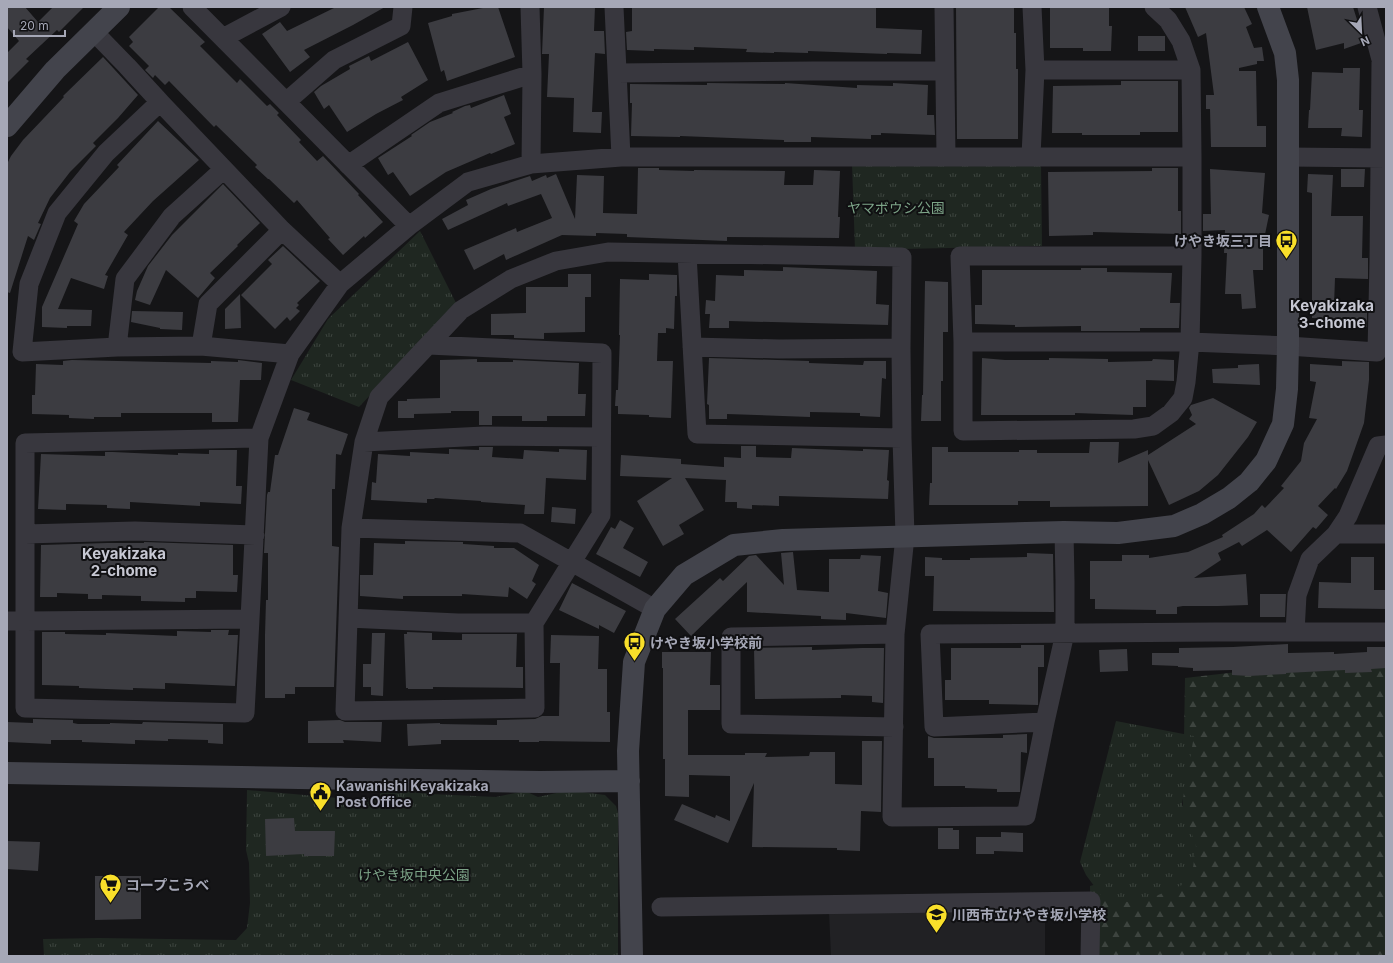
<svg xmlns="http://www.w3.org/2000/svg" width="1393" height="963" font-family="Inter,'Noto Sans JP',sans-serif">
<defs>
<pattern id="forest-firs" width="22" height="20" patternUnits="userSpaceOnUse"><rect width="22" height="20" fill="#1f2721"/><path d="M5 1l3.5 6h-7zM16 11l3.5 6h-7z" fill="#3d443f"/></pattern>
<pattern id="park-tufts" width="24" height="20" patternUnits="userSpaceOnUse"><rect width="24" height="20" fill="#1f2721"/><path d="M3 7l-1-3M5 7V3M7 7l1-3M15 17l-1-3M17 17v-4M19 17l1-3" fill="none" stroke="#3d443f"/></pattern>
</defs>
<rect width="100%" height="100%" fill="#151517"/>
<path fill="#212124" d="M 1045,904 L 1045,956 L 831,956 L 829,912 Z"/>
<path fill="url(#forest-firs)" d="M 1386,655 L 1386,956 L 1091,956 L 1090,886 L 1182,860 L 1185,678 Z"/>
<path fill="url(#park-tufts)" d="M 852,164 L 1041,164 L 1042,246 L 855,250 Z
M 420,231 L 456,303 L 359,407 L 291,380 L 328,319 Z
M 1116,721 L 1194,736 L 1182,804 L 1196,846 L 1193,868 L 1182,885 L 1151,898 L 1128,902 L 1103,898 L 1086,875 L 1080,862 Z
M 247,790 L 349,799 L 370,798 L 379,801 L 381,790 L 393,793 L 403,791 L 431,794 L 496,797 L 525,791 L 538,797 L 561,792 L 575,791 L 605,795 L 616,806 L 618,813 L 618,956 L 44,956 L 43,939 L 99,938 L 236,940 L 247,928 L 250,903 L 249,863 L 246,850 Z"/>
<path fill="#3c3c41" d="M 7,7 L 25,7 L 38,22 L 53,7 L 84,7 L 59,32 L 57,30 L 26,59 L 29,61 L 7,83 L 7,53 L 19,41 L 7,27 Z
M 159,7 L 169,7 L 205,42 L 200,46 L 237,83 L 240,79 L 267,106 L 270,104 L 279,113 L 277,115 L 301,140 L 299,142 L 317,161 L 323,156 L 359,194 L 358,195 L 383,222 L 365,238 L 364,236 L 343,255 L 328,239 L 330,238 L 297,200 L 294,203 L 269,179 L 268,179 L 255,167 L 257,165 L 216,125 L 214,127 L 169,81 L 165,85 L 155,75 L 153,78 L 145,70 L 149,66 L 129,46 L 133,42 L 129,37 Z
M 336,7 L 385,7 L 353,25 L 304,50 L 310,57 L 290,72 L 262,34 L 280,22 L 287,31 Z
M 488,7 L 498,7 L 515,57 L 447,81 L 444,70 L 441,72 L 428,23 L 452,16 L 452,14 Z
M 544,7 L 595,7 L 594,31 L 604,31 L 605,54 L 595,53 L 592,112 L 602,112 L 601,133 L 573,132 L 574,98 L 547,97 L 549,54 L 542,54 Z
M 632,7 L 876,7 L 876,28 L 922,30 L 921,54 L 887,53 L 887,54 L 808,51 L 808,53 L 774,52 L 774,53 L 746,52 L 747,49 L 694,47 L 694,50 L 654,49 L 654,51 L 627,50 L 626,32 L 632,31 Z
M 956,7 L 1014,7 L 1014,33 L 1016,33 L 1016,69 L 1018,69 L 1018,139 L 957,139 Z
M 1050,7 L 1109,7 L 1109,26 L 1112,26 L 1111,51 L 1083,51 L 1083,48 L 1050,48 Z
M 1185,7 L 1244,7 L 1252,24 L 1246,27 L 1254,48 L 1262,47 L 1264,61 L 1257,61 L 1257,64 L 1239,68 L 1239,71 L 1256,71 L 1257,126 L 1266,126 L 1266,147 L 1211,147 L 1210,109 L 1206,109 L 1206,95 L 1214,95 L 1206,33 L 1198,37 Z
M 1307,7 L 1353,7 L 1364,42 L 1344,49 L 1344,43 L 1316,50 Z
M 1138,36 L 1165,36 L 1165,51 L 1138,51 Z
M 408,42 L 428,80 L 401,97 L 403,100 L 376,114 L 347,132 L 329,105 L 324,109 L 314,92 L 321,86 L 350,69 L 349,66 L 369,56 L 371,61 Z
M 103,57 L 138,95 L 118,118 L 93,143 L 96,146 L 70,172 L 50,198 L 38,223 L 41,224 L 34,240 L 28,236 L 10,293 L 7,292 L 7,164 L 11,156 L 23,140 L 64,97 L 63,96 Z
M 1343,68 L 1360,68 L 1359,110 L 1363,110 L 1362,137 L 1341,136 L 1342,128 L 1308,128 L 1309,110 L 1310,110 L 1312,72 L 1343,73 Z
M 1121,81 L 1178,81 L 1178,132 L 1140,132 L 1140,135 L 1082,135 L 1082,133 L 1052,133 L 1053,86 L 1121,85 Z
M 707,83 L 785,84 L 785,83 L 857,88 L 857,85 L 893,86 L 893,83 L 928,85 L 927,115 L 934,115 L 935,135 L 881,133 L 881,135 L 871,135 L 871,139 L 811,137 L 811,142 L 784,142 L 784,140 L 680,136 L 680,137 L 631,136 L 632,103 L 630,103 L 630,84 L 707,85 Z
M 504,95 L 511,114 L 504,117 L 515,144 L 491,154 L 490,153 L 446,172 L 410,196 L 393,172 L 388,175 L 378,158 L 412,136 L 411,135 L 430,122 L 453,113 L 452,112 L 465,106 L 470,105 L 471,108 Z
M 158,121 L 199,160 L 153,201 L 124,232 L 128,235 L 105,275 L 108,276 L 104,289 L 71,278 L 58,309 L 92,310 L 91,326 L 67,326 L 67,328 L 42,327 L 42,307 L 78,224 L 74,221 L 84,204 L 119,167 L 117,165 Z
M 638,168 L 659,168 L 659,170 L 694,171 L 694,170 L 785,171 L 784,185 L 813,185 L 814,170 L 840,171 L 838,217 L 840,217 L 839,238 L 727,237 L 727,241 L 627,237 L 627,234 L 596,233 L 596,236 L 562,235 L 506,260 L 504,254 L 474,270 L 464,250 L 516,228 L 517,232 L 552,218 L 541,194 L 508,206 L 507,203 L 448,230 L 442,219 L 468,205 L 466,200 L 491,189 L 530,176 L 532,181 L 546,175 L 547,178 L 556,174 L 575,219 L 577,175 L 604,176 L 603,213 L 637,214 Z
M 1152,168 L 1178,168 L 1178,211 L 1181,211 L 1181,234 L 1093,232 L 1093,235 L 1049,236 L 1048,172 L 1152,171 Z
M 1210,169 L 1265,173 L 1262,213 L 1269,215 L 1263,244 L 1263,270 L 1253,270 L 1256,308 L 1242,309 L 1241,294 L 1225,294 L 1227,253 L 1224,253 L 1225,230 L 1203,231 L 1203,214 L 1211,214 Z
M 1341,169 L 1365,169 L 1364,187 L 1341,187 Z
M 1308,174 L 1333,175 L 1331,216 L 1363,216 L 1362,258 L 1368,258 L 1368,279 L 1335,278 L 1334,306 L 1367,307 L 1367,327 L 1342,326 L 1342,319 L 1312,318 L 1312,193 L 1307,192 Z
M 223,184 L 260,223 L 237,245 L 238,246 L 210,273 L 215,278 L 198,298 L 166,270 L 150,305 L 135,300 L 137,291 L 148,266 L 172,235 Z
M 283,246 L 320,281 L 297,303 L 299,305 L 296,308 L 300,311 L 290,321 L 287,317 L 275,329 L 241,295 L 272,264 L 268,260 Z
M 783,267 L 877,271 L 876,304 L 889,305 L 888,325 L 729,321 L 729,328 L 709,328 L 710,314 L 705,314 L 706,300 L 715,301 L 716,275 L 744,276 L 744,270 L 783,271 Z
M 1081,268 L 1107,268 L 1107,272 L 1172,273 L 1170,303 L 1180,303 L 1179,328 L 1140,328 L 1140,331 L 1081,331 L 1081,326 L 1015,327 L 1015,325 L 975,324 L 975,305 L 982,305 L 982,270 L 1081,270 Z
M 568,274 L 591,274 L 591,297 L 585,297 L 585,332 L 544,333 L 544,339 L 514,338 L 514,335 L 491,335 L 491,314 L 526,313 L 526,287 L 568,287 Z
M 649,274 L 677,275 L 677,296 L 675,296 L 674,329 L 666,328 L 666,333 L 658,333 L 657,361 L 673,361 L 671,418 L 649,417 L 649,415 L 618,414 L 618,406 L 615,406 L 616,390 L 618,390 L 620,335 L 619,335 L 620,279 L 649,280 Z
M 925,281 L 948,282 L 948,332 L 943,332 L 943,381 L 941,381 L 941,421 L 921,421 L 922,395 L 923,395 Z
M 240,294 L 241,328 L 225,329 L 225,309 Z
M 132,311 L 183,312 L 182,330 L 160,329 L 160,328 L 131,322 Z
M 709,358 L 809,361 L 809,363 L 863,365 L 864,361 L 886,361 L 886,379 L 882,378 L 880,417 L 860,416 L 860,413 L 810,412 L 810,417 L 727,414 L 727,419 L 709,419 L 709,405 L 707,404 Z
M 982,358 L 1005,360 L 1049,360 L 1049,358 L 1108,359 L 1108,362 L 1152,361 L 1153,359 L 1174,360 L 1174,381 L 1146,380 L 1146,407 L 1133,407 L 1133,415 L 1075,413 L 1075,415 L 981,415 Z
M 477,359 L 477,362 L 513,362 L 513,360 L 579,363 L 578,394 L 586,394 L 585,416 L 547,416 L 547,421 L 522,421 L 522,416 L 492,416 L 492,425 L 479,425 L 479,411 L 451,411 L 451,413 L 414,414 L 414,418 L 398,418 L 398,401 L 407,401 L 407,399 L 440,398 L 440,360 Z
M 72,360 L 211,363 L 211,361 L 238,362 L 238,360 L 262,363 L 261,380 L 240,380 L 238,422 L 212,422 L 212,413 L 121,413 L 121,417 L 94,417 L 94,419 L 69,418 L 69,415 L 32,414 L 32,395 L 35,395 L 36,364 L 63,365 L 63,361 Z
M 1342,361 L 1369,362 L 1369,380 L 1364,423 L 1347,471 L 1336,489 L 1335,488 L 1318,506 L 1328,515 L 1316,529 L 1313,527 L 1291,552 L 1267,530 L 1242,546 L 1239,542 L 1218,553 L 1221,560 L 1194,578 L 1246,574 L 1248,605 L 1218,606 L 1183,606 L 1177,607 L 1177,614 L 1156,614 L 1156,610 L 1095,609 L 1095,599 L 1090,599 L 1090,561 L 1122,561 L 1122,555 L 1149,555 L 1149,558 L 1188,552 L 1223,537 L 1222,535 L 1254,514 L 1262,505 L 1265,508 L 1284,488 L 1281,486 L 1301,461 L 1304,443 L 1317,419 L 1309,418 L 1316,382 L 1310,381 L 1310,364 L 1342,366 Z
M 1259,364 L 1260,385 L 1213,383 L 1212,369 L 1238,368 L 1238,365 Z
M 1213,398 L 1257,422 L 1248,437 L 1218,475 L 1199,491 L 1169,505 L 1148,460 L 1148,506 L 1050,507 L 1050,501 L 1018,501 L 1018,505 L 929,505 L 930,483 L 932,483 L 932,447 L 948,447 L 948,452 L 1019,452 L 1019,450 L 1037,450 L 1037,453 L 1089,453 L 1090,442 L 1119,442 L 1118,463 L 1148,450 L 1148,455 L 1196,424 L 1189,419 L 1192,415 L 1189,408 L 1191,405 Z
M 294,408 L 310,413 L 307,420 L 348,434 L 341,455 L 336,454 L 335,489 L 332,489 L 332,546 L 339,547 L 334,687 L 295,687 L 295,694 L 285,694 L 285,698 L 265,698 L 265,635 L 266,600 L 268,600 L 268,553 L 264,553 L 267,495 L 268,492 L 270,492 L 275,455 L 278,455 Z
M 741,446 L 756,446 L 756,457 L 791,458 L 792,448 L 863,451 L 863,449 L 889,450 L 887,480 L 889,481 L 888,499 L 779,496 L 779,506 L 752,505 L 752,509 L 737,508 L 737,502 L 725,502 L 726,480 L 685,478 L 704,510 L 679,525 L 684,534 L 663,546 L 637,501 L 672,478 L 620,476 L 621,455 L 681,459 L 681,464 L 724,467 L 724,457 L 741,458 Z
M 479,447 L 493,447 L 492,457 L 523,459 L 524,450 L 559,452 L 559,449 L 587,450 L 586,480 L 546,478 L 544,514 L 524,514 L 525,505 L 481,502 L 481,501 L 435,498 L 434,499 L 427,499 L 427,503 L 371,500 L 372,482 L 376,483 L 378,454 L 410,456 L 410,452 L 449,454 L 449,449 L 479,450 Z
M 209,450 L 237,450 L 236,486 L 242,486 L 241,504 L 200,502 L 200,506 L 130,502 L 130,509 L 107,508 L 107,505 L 66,504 L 66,510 L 38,509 L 41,454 L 105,456 L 105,452 L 113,452 L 178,455 L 178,453 L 209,454 Z
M 552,507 L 576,509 L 575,524 L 551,522 Z
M 620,520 L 634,528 L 623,548 L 648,562 L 640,577 L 596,554 L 611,527 L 615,529 Z
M 405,541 L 463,542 L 463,544 L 494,546 L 494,548 L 514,548 L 539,565 L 532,581 L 536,584 L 527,599 L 509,587 L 508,597 L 462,594 L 462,596 L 403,596 L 403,599 L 360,596 L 360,575 L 373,575 L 374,543 L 405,544 Z
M 144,542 L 233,545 L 233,575 L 238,575 L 237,592 L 196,591 L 196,598 L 185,598 L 185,602 L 141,601 L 141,596 L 102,595 L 102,599 L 88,599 L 88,594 L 57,593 L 57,597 L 40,597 L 41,545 L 107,543 L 144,543 Z
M 793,552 L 797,590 L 829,592 L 829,559 L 860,559 L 861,555 L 881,556 L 878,591 L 888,593 L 886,618 L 846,613 L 846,620 L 821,619 L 821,616 L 747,612 L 747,582 L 691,636 L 675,619 L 720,578 L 723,581 L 749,556 L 756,555 L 784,585 L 781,553 Z
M 1027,553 L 1053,554 L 1054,612 L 933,611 L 934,576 L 925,576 L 925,557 L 942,558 L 942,560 L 970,560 L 970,558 L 1027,557 Z
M 1351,557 L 1374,557 L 1374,590 L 1386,590 L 1386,609 L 1318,608 L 1319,582 L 1351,583 Z
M 572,583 L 626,611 L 614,633 L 599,625 L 599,629 L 559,610 Z
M 1260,594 L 1286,594 L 1285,617 L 1260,617 Z
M 211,630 L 229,630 L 228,635 L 238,635 L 235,686 L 165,683 L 165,689 L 133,688 L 133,690 L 79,688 L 79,686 L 42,685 L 42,632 L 65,632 L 65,634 L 106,635 L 106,633 L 177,636 L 177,631 L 211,632 Z
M 407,632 L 432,633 L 432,640 L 462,640 L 462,634 L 517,634 L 516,667 L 523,667 L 523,688 L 433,687 L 433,689 L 408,689 L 408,688 L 406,688 L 404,634 L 407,634 Z
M 372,633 L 385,633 L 383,696 L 371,695 L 371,687 L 363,687 L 363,664 L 371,664 Z
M 551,635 L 599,636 L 598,669 L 607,669 L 607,712 L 610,712 L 610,742 L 539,741 L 539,742 L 519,742 L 519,740 L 441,740 L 441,744 L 408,746 L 407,724 L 440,723 L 440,724 L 497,725 L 497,720 L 535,719 L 542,716 L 559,716 L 560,663 L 550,663 Z
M 1288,644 L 1288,653 L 1334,652 L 1334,654 L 1367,652 L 1367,647 L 1386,647 L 1386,668 L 1371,669 L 1372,672 L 1345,673 L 1345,670 L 1286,673 L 1286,674 L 1249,676 L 1232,675 L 1232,670 L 1193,671 L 1193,668 L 1178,667 L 1178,666 L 1152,665 L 1152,653 L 1179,653 L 1179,648 L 1233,647 Z
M 1021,645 L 1044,645 L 1044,667 L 1038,667 L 1038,705 L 989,704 L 989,700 L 945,700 L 945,680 L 951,680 L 951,648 L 1021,648 Z
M 812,647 L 812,650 L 862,648 L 884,648 L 883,703 L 872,702 L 872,696 L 841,695 L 841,698 L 755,699 L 754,648 Z
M 1127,649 L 1128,671 L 1100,672 L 1099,650 Z
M 662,652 L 711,652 L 710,685 L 720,685 L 720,710 L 688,710 L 688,755 L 745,755 L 745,753 L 767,753 L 765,757 L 809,756 L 810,752 L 835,752 L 835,784 L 862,785 L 862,741 L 882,741 L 881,812 L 861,811 L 860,851 L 837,850 L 837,848 L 752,847 L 754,783 L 728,843 L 674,820 L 682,804 L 715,818 L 716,815 L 730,821 L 730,776 L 689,775 L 689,797 L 665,796 L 665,759 L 663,759 L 663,668 L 662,668 Z
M 33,719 L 73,720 L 73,723 L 78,724 L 110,724 L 110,723 L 142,724 L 143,722 L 223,724 L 223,744 L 208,743 L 208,740 L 168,739 L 168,741 L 135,740 L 135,744 L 82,742 L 82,740 L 51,740 L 51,744 L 7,742 L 7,722 L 33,723 Z
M 340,720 L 345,722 L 382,722 L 381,742 L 343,740 L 344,743 L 308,743 L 308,721 Z
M 1027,734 L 1027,753 L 1021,752 L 1020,792 L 997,792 L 997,789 L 965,788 L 965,786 L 934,786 L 934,758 L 928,758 L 928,736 L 934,738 L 1003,738 L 1003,735 Z
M 294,818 L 295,831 L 335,831 L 334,856 L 304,856 L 304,854 L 266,856 L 265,819 Z
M 938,828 L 953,828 L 953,830 L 959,830 L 959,849 L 938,849 Z
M 1001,832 L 1023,833 L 1023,852 L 994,851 L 994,854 L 976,854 L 976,837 L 1001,837 Z
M 7,841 L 40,842 L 38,871 L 7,869 Z
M 95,876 L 141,876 L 141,919 L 95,920 Z"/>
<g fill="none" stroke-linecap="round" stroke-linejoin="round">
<path stroke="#38373e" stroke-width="19" d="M 192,7 L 409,226
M 530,7 L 532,74 L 531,164
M 614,7 L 621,157
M 944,7 L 946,156
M 1032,7 L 1035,70
M 1367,7 L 1383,67 L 1386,67
M 94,32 L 127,66 L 160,102
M 223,38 L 281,7
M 617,73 L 813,71 L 945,71
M 286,102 L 334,60 L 401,26 L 403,7
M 1031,156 L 1035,70 L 1191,70
M 1192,157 L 1192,256 L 1190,342 L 1186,382 L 1183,398 L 1171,413 L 1153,426 L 1134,429 L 963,431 L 963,342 L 1190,342 L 1288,346 L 1377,352 L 1379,261 L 1381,62
M 1287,157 L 1386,158
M 348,165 L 439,103 L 532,74
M 224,169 L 172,216 L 125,279 L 117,347 L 22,352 L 29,284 L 57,213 L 106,153 L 160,102 L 282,230 L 340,284
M 687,254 L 697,434 L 902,438
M 963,342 L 960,256 L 1192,256
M 428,345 L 602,353 L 601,515 L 534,623 L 535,708 L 345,711 L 351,528 L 364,442 L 379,397 L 461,310 L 511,279 L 556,261 L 608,252 L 902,257 L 901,348 L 902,438 L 905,536 L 895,634 L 892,817 L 1026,816 L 1045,722 L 934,727 L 930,634 L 1215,632 L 1386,632
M 201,346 L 208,304 L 282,230
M 117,347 L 201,346 L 290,354
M 692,347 L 779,349 L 901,348
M 259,438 L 290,354 L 340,284 L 409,226 L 468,182 L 531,164 L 621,157 L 1192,157 L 1191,70 L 1181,41 L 1168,20 L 1154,7
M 364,442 L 484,436 L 601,437
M 351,528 L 520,533 L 655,609
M 25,534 L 135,531 L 255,535
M 1336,534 L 1386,534
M 348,618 L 458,623 L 534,623
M 7,621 L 25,621 L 250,619 L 245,713 L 25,708 C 25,620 25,531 25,443 L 259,438 L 250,619
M 1295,632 L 1297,595 L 1310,559 L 1336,534 L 1348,516 L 1378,446 L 1386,445
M 1045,722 L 1065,633 L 1065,581 L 1064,532
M 894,727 L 731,724 L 731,637 L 895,634
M 661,907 L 1091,901 L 1090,956"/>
<path stroke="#43444c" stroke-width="22" d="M 7,126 L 55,70 L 119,7
M 7,773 L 540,782 L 629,781
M 632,956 L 628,751 L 634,662 L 655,609 L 684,575 L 734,545 L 783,540 L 1064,532 L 1118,533 L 1174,526 L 1202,514 L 1229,498 L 1249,482 L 1266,461 L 1283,424 L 1287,389 L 1288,346 L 1288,80 L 1285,53 L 1268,7"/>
</g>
<defs>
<symbol id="bus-pin" viewBox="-11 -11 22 30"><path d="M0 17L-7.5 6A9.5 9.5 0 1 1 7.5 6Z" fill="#f9df2a" stroke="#101012"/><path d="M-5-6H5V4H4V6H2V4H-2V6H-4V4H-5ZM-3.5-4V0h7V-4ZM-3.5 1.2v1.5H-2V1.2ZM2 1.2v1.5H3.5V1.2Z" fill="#111"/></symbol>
<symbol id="civic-pin" viewBox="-11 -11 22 30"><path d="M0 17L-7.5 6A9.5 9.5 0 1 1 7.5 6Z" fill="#f9df2a" stroke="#101012"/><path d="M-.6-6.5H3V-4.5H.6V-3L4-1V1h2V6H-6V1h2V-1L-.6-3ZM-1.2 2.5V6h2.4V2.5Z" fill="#111"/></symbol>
<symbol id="supermarket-pin" viewBox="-11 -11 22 30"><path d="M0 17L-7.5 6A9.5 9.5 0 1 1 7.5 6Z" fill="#f9df2a" stroke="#101012"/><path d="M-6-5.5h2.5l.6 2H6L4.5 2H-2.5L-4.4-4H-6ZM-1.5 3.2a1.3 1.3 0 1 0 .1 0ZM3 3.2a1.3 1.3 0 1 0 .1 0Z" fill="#111"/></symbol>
<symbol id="school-pin" viewBox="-11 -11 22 30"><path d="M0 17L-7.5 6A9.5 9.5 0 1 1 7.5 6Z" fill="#f9df2a" stroke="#101012"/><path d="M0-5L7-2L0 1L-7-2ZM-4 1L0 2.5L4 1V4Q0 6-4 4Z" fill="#111"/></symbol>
</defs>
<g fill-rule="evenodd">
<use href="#bus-pin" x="1274" y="228" width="25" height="34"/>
<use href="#bus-pin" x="622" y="630" width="25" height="34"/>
<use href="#civic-pin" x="308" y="780" width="25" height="34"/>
<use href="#supermarket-pin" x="98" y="872" width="25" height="34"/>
<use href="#school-pin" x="924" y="902" width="25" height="34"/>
</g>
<g text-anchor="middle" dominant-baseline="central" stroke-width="4" stroke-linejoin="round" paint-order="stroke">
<g font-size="14" fill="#7ca387" stroke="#101012">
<text x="896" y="207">ヤマボウシ公園</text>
<text x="414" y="874">けやき坂中央公園</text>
</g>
<g font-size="14" font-weight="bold" fill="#a6a8b7" stroke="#101012" text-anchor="start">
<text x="1272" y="240" text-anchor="end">けやき坂三丁目</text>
<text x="650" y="642">けやき坂小学校前</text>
<text x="336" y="785">Kawanishi Keyakizaka<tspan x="336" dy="16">Post Office</tspan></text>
<text x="126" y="884">コープこうべ</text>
<text x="952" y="914">川西市立けやき坂小学校</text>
</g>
<g font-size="15" font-weight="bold" fill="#c7c8d3" stroke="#101012">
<text x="1332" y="305">Keyakizaka<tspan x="1332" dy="17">3-chome</tspan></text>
<text x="124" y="553">Keyakizaka<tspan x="124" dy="17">2-chome</tspan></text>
</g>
</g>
<rect width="1393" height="963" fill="none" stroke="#a6a8b7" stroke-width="16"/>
<g transform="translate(1361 32) rotate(156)" stroke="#101012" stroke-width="3" paint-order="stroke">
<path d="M0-3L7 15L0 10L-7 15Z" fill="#a6a8b7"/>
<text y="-6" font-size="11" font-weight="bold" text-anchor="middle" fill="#a6a8b7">N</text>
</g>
<path d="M14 30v6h51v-6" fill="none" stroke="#a6a8b7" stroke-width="2"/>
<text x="20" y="30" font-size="12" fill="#a6a8b7" stroke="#101012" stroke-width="3" paint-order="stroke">20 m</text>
</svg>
